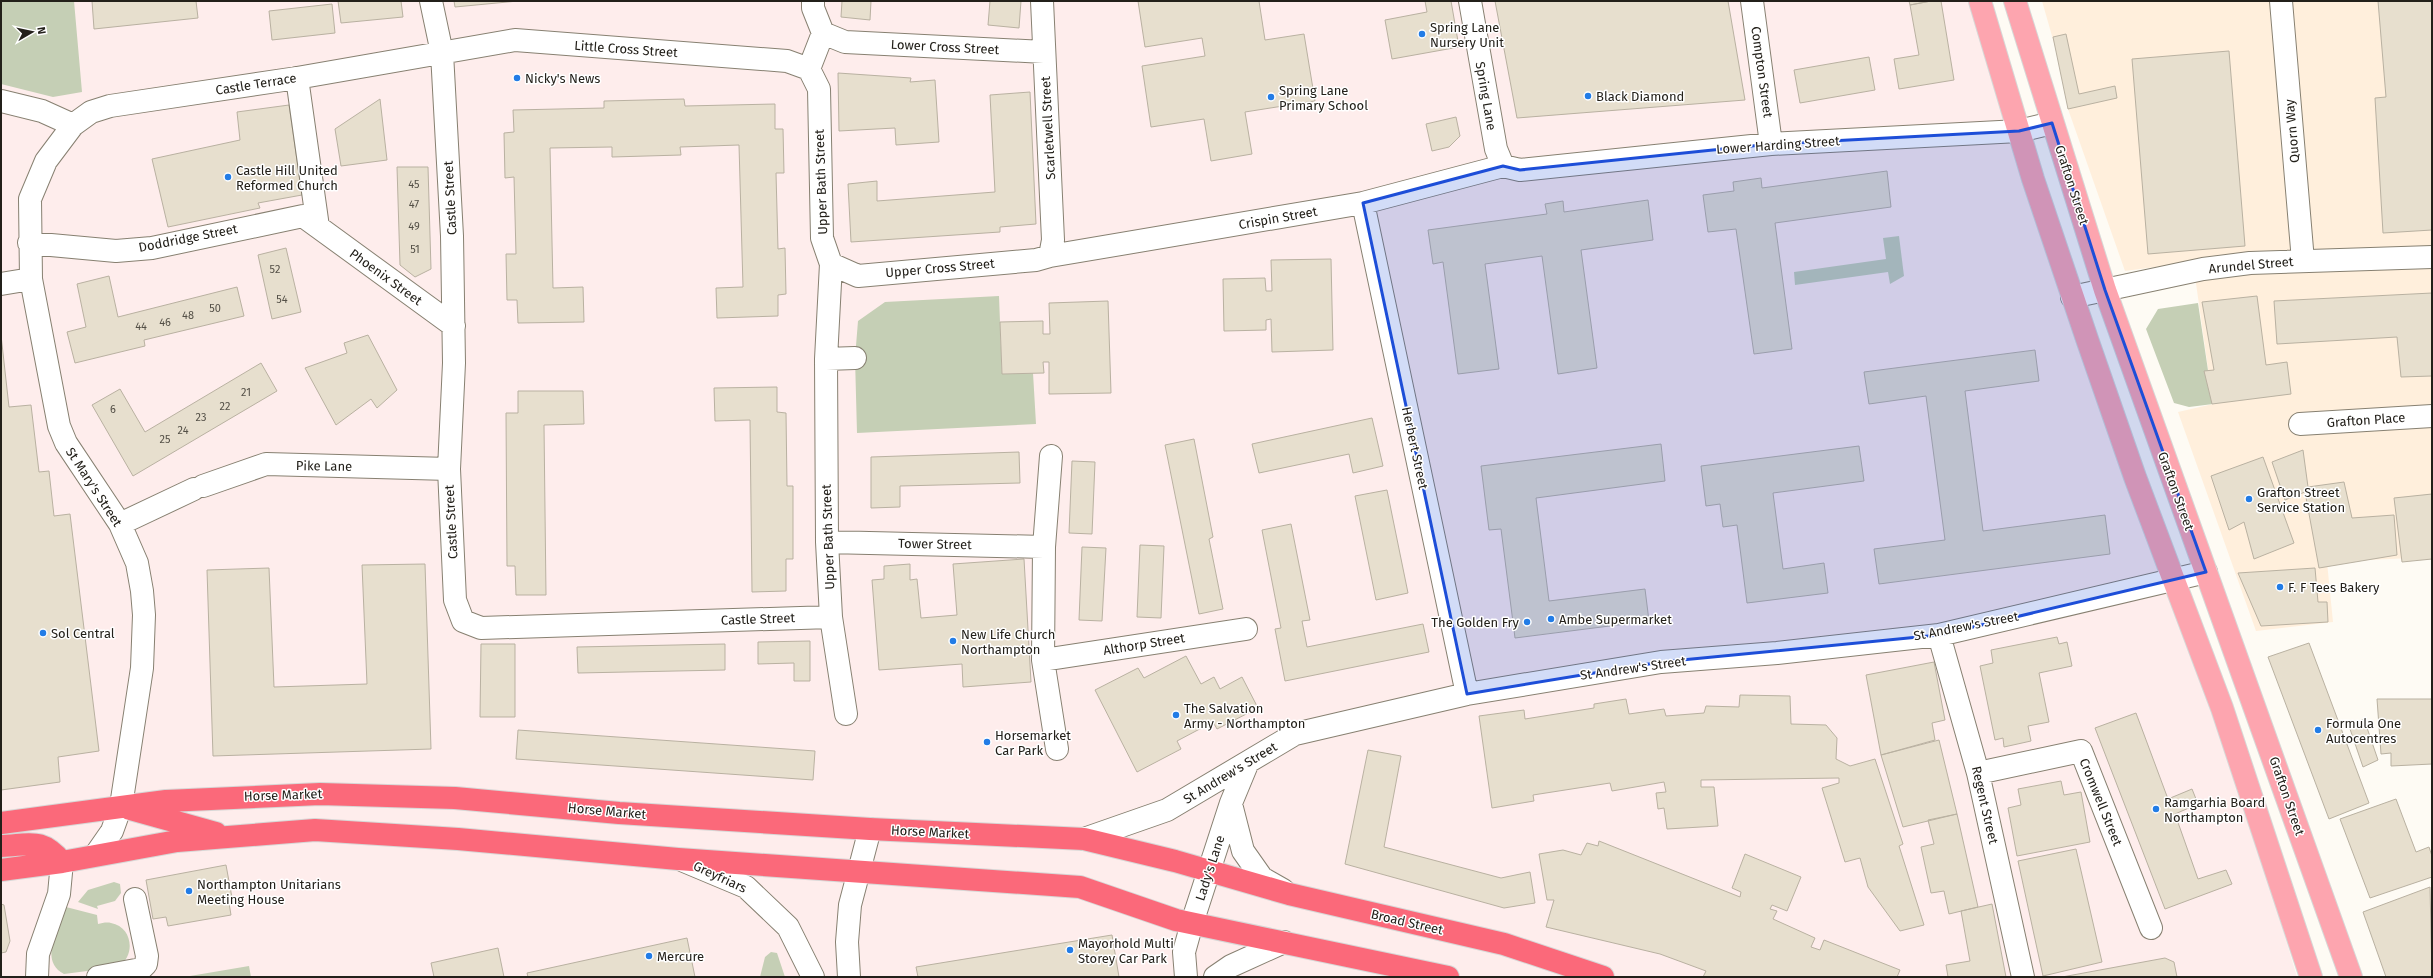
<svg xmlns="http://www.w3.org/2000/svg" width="2433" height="978" font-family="'Fira Sans',sans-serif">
<rect width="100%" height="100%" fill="#fefbf4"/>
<path fill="#feedec" d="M 1,1 L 1980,1 L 2198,645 L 2297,977 L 1,977 Z"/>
<path fill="#ffefdc" d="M 2042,1 L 2432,1 L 2432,557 L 2327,562 L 2333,622 L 2256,631 L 2178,412 L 2213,404 L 2193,262 L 2125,271 L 2068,109 L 2066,85 Z"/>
<path fill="#c5cfb5" d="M 1,1 L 74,1 L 82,92 L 53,97 L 1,84 Z
M 1899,236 L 1904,276 L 1890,284 L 1888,272 L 1795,285 L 1794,272 L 1886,259 L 1883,238 Z
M 999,296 L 1002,374 L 1033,373 L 1036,424 L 857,433 L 855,358 L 858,321 L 885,302 Z
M 2198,303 L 2213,404 L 2189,407 L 2174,403 L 2146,329 L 2158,309 Z
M 114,882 L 120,884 L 121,893 L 115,901 L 97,906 L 98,909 L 78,902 L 88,890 Z
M 66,907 L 97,915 L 98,924 C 102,923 107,922 111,923 C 133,927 136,956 118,967 L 64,974 C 38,961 59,927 66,907 Z
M 771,952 L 777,953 L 785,977 L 760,977 L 765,957 Z
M 249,966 L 251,977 L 184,977 Z"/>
<path fill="#e7dfce" stroke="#b9b1a1" d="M 92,1 L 196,1 L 198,18 L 94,29 Z
M 338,1 L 401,1 L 403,17 L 341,23 Z
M 454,1 L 518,1 L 455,7 Z
M 842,1 L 871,1 L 870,20 L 841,17 Z
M 990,1 L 1021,1 L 1019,28 L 988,25 Z
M 1138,1 L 1259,1 L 1265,40 L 1304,34 L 1315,101 L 1245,112 L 1252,154 L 1211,161 L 1204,119 L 1151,127 L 1142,66 L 1205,56 L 1202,38 L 1145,47 Z
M 1425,1 L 1451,1 L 1459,47 L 1392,59 L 1385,20 L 1427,12 Z
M 1495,1 L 1728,1 L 1745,100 L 1517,118 Z
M 1909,1 L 1931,1 L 1910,5 Z
M 1931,1 L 1941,1 L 1954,80 L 1899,89 L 1894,59 L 1919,55 L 1910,5 Z
M 2378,1 L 2432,1 L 2432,230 L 2383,233 L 2375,98 L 2386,97 Z
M 332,4 L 335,33 L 272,40 L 269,11 Z
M 2066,34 L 2079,94 L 2115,86 L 2117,98 L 2068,109 L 2053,37 Z
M 2229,51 L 2245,246 L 2148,254 L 2132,59 Z
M 1869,57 L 1875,90 L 1800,103 L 1794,70 Z
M 838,73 L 911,78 L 910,82 L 935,80 L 939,142 L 896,145 L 895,128 L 839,131 Z
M 1030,92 L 1036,224 L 1000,227 L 1000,232 L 851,242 L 848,184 L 877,181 L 877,201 L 995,192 L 990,95 Z
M 380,99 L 387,160 L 341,166 L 335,129 Z
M 684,99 L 685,106 L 775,104 L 775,129 L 783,129 L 784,173 L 776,173 L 778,249 L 785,248 L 786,294 L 778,295 L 778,316 L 717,318 L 716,288 L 743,287 L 739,145 L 680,147 L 681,155 L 612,157 L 612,147 L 550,148 L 553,288 L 583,287 L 584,322 L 518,323 L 517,300 L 507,300 L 506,254 L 516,254 L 514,177 L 505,178 L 504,133 L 514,132 L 513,110 L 604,108 L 604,101 Z
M 289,105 L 302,195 L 258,203 L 260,208 L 168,227 L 152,159 L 240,140 L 237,112 Z
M 1456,117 L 1460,136 L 1449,147 L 1432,151 L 1426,124 Z
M 397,167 L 428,167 L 431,269 L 415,277 L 400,265 Z
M 1887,171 L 1891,207 L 1775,223 L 1792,349 L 1754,354 L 1736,229 L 1708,232 L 1703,195 L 1734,191 L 1733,182 L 1761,178 L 1762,188 Z
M 1648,200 L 1653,240 L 1581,250 L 1597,368 L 1558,374 L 1542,256 L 1485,264 L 1499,369 L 1458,374 L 1443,262 L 1433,264 L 1428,230 L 1547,214 L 1545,204 L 1563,201 L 1564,212 Z
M 286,248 L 301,312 L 272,319 L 258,255 Z
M 1331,259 L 1333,350 L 1272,352 L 1271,319 L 1266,320 L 1266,330 L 1224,331 L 1223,279 L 1265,278 L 1266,291 L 1272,291 L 1271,260 Z
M 109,276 L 118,317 L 237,287 L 244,316 L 144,340 L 145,346 L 75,363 L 67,332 L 86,327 L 77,284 Z
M 2432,293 L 2432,376 L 2401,377 L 2397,337 L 2277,344 L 2274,301 Z
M 2257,296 L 2266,365 L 2287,362 L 2291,394 L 2212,404 L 2204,371 L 2214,370 L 2202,302 Z
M 1108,301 L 1111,393 L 1049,394 L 1049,362 L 1043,362 L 1044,373 L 1002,374 L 1000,322 L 1043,321 L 1043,334 L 1050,334 L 1049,303 Z
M 1,335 L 9,407 L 31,405 L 39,472 L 49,471 L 54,516 L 70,514 L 99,751 L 58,757 L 60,782 L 1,790 Z
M 368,335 L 397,390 L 377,408 L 371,399 L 336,425 L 305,368 L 347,353 L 344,343 Z
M 2035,350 L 2039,381 L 1965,391 L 1983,531 L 2105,515 L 2110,554 L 1879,584 L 1874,549 L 1945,540 L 1926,396 L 1869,404 L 1864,372 Z
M 261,363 L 277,391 L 133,476 L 92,405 L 120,389 L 145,432 Z
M 777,387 L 777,412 L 786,413 L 787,486 L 793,486 L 793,559 L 786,559 L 786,591 L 752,592 L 750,420 L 715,421 L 714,388 Z
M 518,391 L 583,391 L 584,424 L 544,425 L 546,595 L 516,595 L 515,566 L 507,566 L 506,413 L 518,413 Z
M 1372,418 L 1383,466 L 1353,473 L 1349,454 L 1259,473 L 1252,444 Z
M 1194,439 L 1213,537 L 1209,539 L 1223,609 L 1199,614 L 1165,445 Z
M 1661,444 L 1665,481 L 1536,498 L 1549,601 L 1645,589 L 1649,621 L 1515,638 L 1501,529 L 1489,530 L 1481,466 Z
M 1859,446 L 1864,481 L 1773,493 L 1783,569 L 1824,563 L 1828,593 L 1747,603 L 1737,525 L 1723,527 L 1720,504 L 1706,506 L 1701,466 Z
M 2303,450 L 2308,487 L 2344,482 L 2352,518 L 2394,515 L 2397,555 L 2319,568 L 2305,492 L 2285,500 L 2272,462 Z
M 1019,452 L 1020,483 L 900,486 L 900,507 L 871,508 L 871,457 Z
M 2263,457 L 2294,543 L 2254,559 L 2244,522 L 2229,530 L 2211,476 Z
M 1072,461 L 1095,462 L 1092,534 L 1069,533 Z
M 1387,490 L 1408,593 L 1376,600 L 1355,496 Z
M 2432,494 L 2432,559 L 2402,562 L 2394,498 Z
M 1291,524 L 1310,620 L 1302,621 L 1307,647 L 1423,624 L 1429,652 L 1285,681 L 1275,629 L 1281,628 L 1262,530 Z
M 1140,545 L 1164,546 L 1161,618 L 1137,617 Z
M 1082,547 L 1106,548 L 1102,621 L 1079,620 Z
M 1024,559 L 1031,682 L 963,687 L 962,664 L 879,670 L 872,580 L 884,579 L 884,566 L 910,564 L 910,580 L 917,579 L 921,618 L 957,615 L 953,564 Z
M 425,564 L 431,749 L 213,756 L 207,570 L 269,568 L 274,687 L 367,684 L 362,565 Z
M 2315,568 L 2318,602 L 2327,602 L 2328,622 L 2261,626 L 2238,573 Z
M 2057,637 L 2059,644 L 2067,642 L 2072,666 L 2039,673 L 2049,722 L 2028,726 L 2031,741 L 2004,747 L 2003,738 L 1995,740 L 1980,666 L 1993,663 L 1991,650 Z
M 810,641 L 810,681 L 794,681 L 794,663 L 758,664 L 758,642 Z
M 2309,643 L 2369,803 L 2329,819 L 2268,657 Z
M 481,644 L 515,644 L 515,717 L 480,717 Z
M 725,644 L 725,670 L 578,673 L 577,647 Z
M 1186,656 L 1201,684 L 1214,677 L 1220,689 L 1242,677 L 1258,708 L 1217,729 L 1213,722 L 1177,741 L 1181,749 L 1137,772 L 1095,690 L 1138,668 L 1144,678 Z
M 1934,662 L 1945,720 L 1932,723 L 1935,740 L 1881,755 L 1866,675 Z
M 1740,695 L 1790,696 L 1791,724 L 1826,725 L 1837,738 L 1836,759 L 1850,766 L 1875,759 L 1903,844 L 1899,846 L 1924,925 L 1900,931 L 1868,887 L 1860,858 L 1845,862 L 1822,788 L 1839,783 L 1839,778 L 1701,780 L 1701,787 L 1714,787 L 1718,826 L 1667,829 L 1664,808 L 1658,809 L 1656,793 L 1666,792 L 1664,782 L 1612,791 L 1610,783 L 1533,795 L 1534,801 L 1492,808 L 1479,716 L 1524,710 L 1525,719 L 1594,708 L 1594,704 L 1626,699 L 1629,714 L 1664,709 L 1666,716 L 1704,713 L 1706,706 L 1739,707 Z
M 2377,699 L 2432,699 L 2432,764 L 2391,766 L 2391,753 L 2381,754 Z
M 2136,713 L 2168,799 L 2192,789 L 2198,804 L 2175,814 L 2198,879 L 2226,870 L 2232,884 L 2165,909 L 2095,728 Z
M 2364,719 L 2378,760 L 2363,767 L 2349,726 Z
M 518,730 L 815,751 L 813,780 L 516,759 Z
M 1939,740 L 1957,814 L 1903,827 L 1881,755 Z
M 1368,750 L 1401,756 L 1384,847 L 1501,878 L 1530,872 L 1535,903 L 1504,908 L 1345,864 Z
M 2061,781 L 2064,795 L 2081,792 L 2090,842 L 2017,856 L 2008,808 L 2021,805 L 2018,789 Z
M 2396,799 L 2416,852 L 2429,847 L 2432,856 L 2432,877 L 2370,898 L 2340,819 Z
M 1957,814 L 1978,907 L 1949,914 L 1944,891 L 1931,893 L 1921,847 L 1934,844 L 1928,820 Z
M 1599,841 L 1740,897 L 1741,892 L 1732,888 L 1745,854 L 1801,877 L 1787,911 L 1772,905 L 1770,909 L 1777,911 L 1773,919 L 1815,938 L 1811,947 L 1820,950 L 1824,940 L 1900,970 L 1897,977 L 1703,977 L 1706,971 L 1660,954 L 1546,927 L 1554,900 L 1547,900 L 1539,854 L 1563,850 L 1581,855 L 1587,843 L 1598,846 Z
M 2076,849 L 2102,962 L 2043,976 L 2018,861 Z
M 226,865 L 233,903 L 229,903 L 231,915 L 168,926 L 166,917 L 153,919 L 146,880 Z
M 2430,887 L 2432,977 L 2386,977 L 2363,912 Z
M 1,904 L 4,905 L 10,941 L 6,952 L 1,953 Z
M 1992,904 L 2006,977 L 1948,977 L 1946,965 L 1970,961 L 1961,911 Z
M 1112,935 L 1119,977 L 918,977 L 916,967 Z
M 687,938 L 695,977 L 528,977 L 527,973 Z
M 498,948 L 504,977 L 434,977 L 431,963 Z
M 2165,958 L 2174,962 L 2177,977 L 2062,977 Z"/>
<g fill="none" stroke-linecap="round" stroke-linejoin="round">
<defs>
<path id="minor" d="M 431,1 L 442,53 L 452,236 L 454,363 L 449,469 L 455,600 L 463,621 L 481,628 L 831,617
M 813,1 L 813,8 L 823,33 L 845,42 L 1044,52
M 1042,1 L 1053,240 L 1050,256
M 1470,1 L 1496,149 L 1503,166
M 1752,1 L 1771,144
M 2281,1 L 2303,261
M 823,33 L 809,69 L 819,89 L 822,238 L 831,264 L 826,359
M 297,78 L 318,227
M 1,101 L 42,111 L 73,125
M 1363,203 L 1467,694
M 29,243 L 116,251 L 152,248 L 303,216 L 454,326
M 831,264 L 858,276 L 1036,260 L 1050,256 L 1363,203 L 1503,166 L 1520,170 L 1771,144 L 2019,131 L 2052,123
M 1,284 L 31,279
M 2072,297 L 2203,269 L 2250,263 L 2432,257
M 2300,424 L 2432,416
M 1051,456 L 1044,547 L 1043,660 L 1057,749
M 203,486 L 266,464 L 449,469
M 120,524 L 194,489
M 827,542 L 1044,547
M 1939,635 L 1978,773 L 2023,977
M 1043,660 L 1246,629
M 846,714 L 831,617 L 827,542 L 826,359 L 855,358
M 1978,773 L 2081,751 L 2151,928
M 1231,804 L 1243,851 L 1262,878 L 1283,890
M 1084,839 L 1167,810 L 1295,734 L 1467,694 L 1661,662 L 1777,653 L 1939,635 L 2206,572
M 96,854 L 112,831 L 121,806 L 142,668 L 144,615 L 142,591 L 137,563 L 120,524 L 66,443 L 59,426 L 31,279 L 30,199 L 46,161 L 73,125 L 91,112 L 110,106 L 297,78 L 515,40 L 787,61 L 809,69
M 684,861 L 746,887 L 788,927 L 813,977
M 37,977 L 38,954 L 59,894 L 62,862
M 98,977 L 141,969 L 146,964 L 147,956 L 135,899
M 849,977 L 847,942 L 850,905 L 870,829
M 1186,977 L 1184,952 L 1192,923 L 1231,803 L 1248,762
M 1215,977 L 1231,966 L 1284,942"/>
<path id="major" d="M 1980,1 L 2033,179 L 2087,339 L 2135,477 L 2222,708 L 2311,977
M 2015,1 L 2105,290 L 2351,977"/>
<path id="highway" d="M 130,809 L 216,833
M 1,823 L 166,801 L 320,794 L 455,798 L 619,813 L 870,829 L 1084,839 L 1175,861 L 1289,894 L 1504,944 L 1603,977
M 1,846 C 30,845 41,837 62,862
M 1,870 L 62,862 L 177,841 L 315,830 L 458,839 L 678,859 L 1080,887 L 1176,920 L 1448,977"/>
</defs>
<use href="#minor" stroke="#878071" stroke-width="24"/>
<use href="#major" stroke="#d7d7d6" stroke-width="24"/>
<use href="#highway" stroke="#d7d7d6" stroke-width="24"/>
<use href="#minor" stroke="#fff" stroke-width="22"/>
<use href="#major" stroke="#fda5af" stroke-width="22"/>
<use href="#highway" stroke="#fb697a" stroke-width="22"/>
</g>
<path fill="#1d4ed8" fill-opacity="0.2" stroke="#1d4ed8" stroke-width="3" stroke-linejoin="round" d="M 2052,123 L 2105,290 L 2206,572 L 1939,635 L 1661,662 L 1467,694 L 1363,203 L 1503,166 L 1520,170 L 1771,144 L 2019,131 Z"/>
<g fill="#227ce6" stroke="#fff" stroke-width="1.5">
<circle cx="1422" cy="34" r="4"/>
<circle cx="517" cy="78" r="4"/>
<circle cx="1588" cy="96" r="4"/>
<circle cx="1271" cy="97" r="4"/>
<circle cx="228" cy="177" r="4"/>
<circle cx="2249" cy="499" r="4"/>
<circle cx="2280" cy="587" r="4"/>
<circle cx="1551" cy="619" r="4"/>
<circle cx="1527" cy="622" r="4"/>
<circle cx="43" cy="633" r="4"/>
<circle cx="953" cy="641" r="4"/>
<circle cx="1176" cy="715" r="4"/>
<circle cx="2318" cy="730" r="4"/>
<circle cx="987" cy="742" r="4"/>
<circle cx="2156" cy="809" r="4"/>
<circle cx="189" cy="891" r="4"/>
<circle cx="1070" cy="950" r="4"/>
<circle cx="649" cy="956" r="4"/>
</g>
<g text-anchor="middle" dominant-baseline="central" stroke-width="3" stroke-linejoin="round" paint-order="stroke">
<g font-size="11" fill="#545047">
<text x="414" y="184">45</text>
<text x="414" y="204">47</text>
<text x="414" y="226">49</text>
<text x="415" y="249">51</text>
<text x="275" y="269">52</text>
<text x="282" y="299">54</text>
<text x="215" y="308">50</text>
<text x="188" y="315">48</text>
<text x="165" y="322">46</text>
<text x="141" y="326">44</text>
<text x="246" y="392">21</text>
<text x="225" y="406">22</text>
<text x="113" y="409">6</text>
<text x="201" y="417">23</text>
<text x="183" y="430">24</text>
<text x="165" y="439">25</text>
</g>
<g font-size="13" fill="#23201a" stroke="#fff" text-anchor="start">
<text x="1430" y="27">Spring Lane<tspan x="1430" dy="15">Nursery Unit</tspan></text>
<text x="525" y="78">Nicky's News</text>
<text x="1279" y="90">Spring Lane<tspan x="1279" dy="15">Primary School</tspan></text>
<text x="1596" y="96">Black Diamond</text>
<text x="236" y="170">Castle Hill United<tspan x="236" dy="15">Reformed Church</tspan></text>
<text x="2257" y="492">Grafton Street<tspan x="2257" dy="15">Service Station</tspan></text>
<text x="2288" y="587">F. F Tees Bakery</text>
<text x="1559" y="619">Ambe Supermarket</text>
<text x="1519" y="622" text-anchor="end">The Golden Fry</text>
<text x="51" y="633">Sol Central</text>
<text x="961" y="634">New Life Church<tspan x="961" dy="15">Northampton</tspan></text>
<text x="1184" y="708">The Salvation<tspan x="1184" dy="15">Army - Northampton</tspan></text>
<text x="2326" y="723">Formula One<tspan x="2326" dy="15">Autocentres</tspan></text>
<text x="995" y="735">Horsemarket<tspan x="995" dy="15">Car Park</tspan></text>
<text x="2164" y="802">Ramgarhia Board<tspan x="2164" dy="15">Northampton</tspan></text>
<text x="197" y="884">Northampton Unitarians<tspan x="197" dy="15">Meeting House</tspan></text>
<text x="1078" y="943">Mayorhold Multi<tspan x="1078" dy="15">Storey Car Park</tspan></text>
<text x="657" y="956">Mercure</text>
</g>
<g font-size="13" fill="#23201a" stroke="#fff">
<text transform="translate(945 47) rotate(3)">Lower Cross Street</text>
<text transform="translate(626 49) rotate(4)">Little Cross Street</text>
<text transform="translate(1762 72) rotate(82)">Compton Street</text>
<text transform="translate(256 84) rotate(-9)">Castle Terrace</text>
<text transform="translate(1486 96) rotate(80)">Spring Lane</text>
<text transform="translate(1048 128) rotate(-93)">Scarletwell Street</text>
<text transform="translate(2292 131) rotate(-95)">Quorn Way</text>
<text transform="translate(1778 145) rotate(-4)">Lower Harding Street</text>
<text transform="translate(821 182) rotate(-92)">Upper Bath Street</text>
<text transform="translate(2072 185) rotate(72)">Grafton Street</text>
<text transform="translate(450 198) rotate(-93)">Castle Street</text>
<text transform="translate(1278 218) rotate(-10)">Crispin Street</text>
<text transform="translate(188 238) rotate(-11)">Doddridge Street</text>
<text transform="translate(2251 265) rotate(-5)">Arundel Street</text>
<text transform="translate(940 268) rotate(-5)">Upper Cross Street</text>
<text transform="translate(386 277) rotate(36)">Phoenix Street</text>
<text transform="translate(2366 420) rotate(-4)">Grafton Place</text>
<text transform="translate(1415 448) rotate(78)">Herbert Street</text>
<text transform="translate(324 466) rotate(1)">Pike Lane</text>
<text transform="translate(94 487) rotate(57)">St Mary's Street</text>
<text transform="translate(2176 491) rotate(70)">Grafton Street</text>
<text transform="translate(451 522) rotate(-93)">Castle Street</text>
<text transform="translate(828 537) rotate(-92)">Upper Bath Street</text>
<text transform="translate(935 544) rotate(1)">Tower Street</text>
<text transform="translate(758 619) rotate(-2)">Castle Street</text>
<text transform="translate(1966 626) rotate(-11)">St Andrew's Street</text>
<text transform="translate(1144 644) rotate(-9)">Althorp Street</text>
<text transform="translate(1633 668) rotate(-8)">St Andrew's Street</text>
<text transform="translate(1230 773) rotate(-31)">St Andrew's Street</text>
<text transform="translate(283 795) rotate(-2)">Horse Market</text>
<text transform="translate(2287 796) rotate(71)">Grafton Street</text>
<text transform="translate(2101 802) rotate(68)">Cromwell Street</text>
<text transform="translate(1985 805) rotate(77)">Regent Street</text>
<text transform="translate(607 811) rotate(5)">Horse Market</text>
<text transform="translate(930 832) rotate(3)">Horse Market</text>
<text transform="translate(1210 868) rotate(-72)">Lady's Lane</text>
<text transform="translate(720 877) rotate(25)">Greyfriars</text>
<text transform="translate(1407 922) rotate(13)">Broad Street</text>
</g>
</g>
<rect width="2433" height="978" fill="none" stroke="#23201a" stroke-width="4"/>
<g transform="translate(32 32) rotate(81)" stroke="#ffffff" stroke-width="3" paint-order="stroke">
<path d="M0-3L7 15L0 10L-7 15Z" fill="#23201a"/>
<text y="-6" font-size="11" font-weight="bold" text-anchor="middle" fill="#23201a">N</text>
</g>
</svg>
